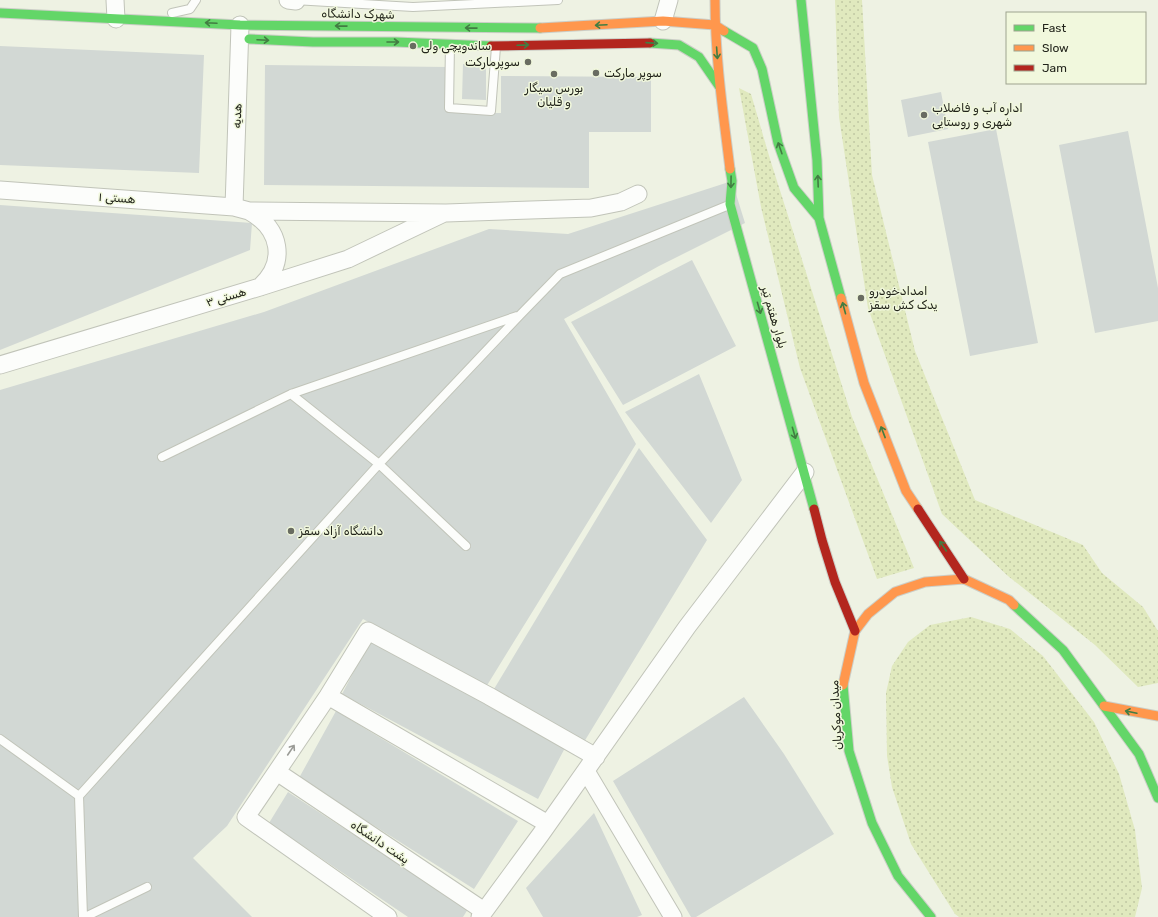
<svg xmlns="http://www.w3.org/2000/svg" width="1158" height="917" font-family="Rubik,'Noto Naskh Arabic',sans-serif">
<defs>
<pattern id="grass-dots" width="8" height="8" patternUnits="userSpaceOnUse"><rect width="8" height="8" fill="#e0e9be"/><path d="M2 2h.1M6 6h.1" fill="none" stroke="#c0c8a3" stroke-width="1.8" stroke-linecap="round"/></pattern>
</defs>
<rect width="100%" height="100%" fill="#eef2e3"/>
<path fill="url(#grass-dots)" d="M 835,0 L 862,0 L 872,175 L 915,351 L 975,500 L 1083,545 L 1102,573 L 1143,607 L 1158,631 L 1158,683 L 1138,687 L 1095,645 L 1008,576 L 942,514 L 868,308 L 839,117 Z
M 739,88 L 751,94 L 770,159 L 852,417 L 914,568 L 877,579 L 800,368 L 761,207 Z
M 971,617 L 1010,629 L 1043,656 L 1094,722 L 1119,774 L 1135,830 L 1142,888 L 1135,917 L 959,917 L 955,914 L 911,844 L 892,787 L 887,756 L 886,693 L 892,666 L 908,642 L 930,625 Z"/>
<path fill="#d2d8d4" d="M 0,46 L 204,55 L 199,173 L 0,165 Z
M 463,64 L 486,64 L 486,100 L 462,99 Z
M 265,65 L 449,67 L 449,113 L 501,113 L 501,76 L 651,77 L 651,132 L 589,132 L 589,188 L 264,185 Z
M 941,92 L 948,129 L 908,137 L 901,100 Z
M 996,129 L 1038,343 L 970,356 L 928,142 Z
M 1128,131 L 1158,288 L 1158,321 L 1095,333 L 1059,145 Z
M 732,181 L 745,223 L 659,266 L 564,319 L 636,444 L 486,687 L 363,619 L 227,826 L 193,858 L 252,917 L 0,917 L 0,390 L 264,312 L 489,229 L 568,234 Z
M 0,205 L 252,223 L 250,250 L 0,350 Z
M 692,260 L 736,346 L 623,405 L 571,322 Z
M 699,374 L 742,480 L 711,523 L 625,412 Z
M 639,448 L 707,540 L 584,742 L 494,689 Z
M 370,641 L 566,746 L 538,799 L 342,694 Z
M 744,697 L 784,754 L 834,834 L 696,917 L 691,917 L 613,781 Z
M 336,711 L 518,821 L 474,889 L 299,778 Z
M 288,792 L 468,909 L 463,917 L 408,917 L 269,823 Z
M 594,813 L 642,915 L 637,917 L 543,917 L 526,888 Z"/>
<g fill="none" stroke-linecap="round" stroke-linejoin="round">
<defs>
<path id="lane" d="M 294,0 L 413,7 L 558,0
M 172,13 L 190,9 L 196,0
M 450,44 L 449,108 L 491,111 L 496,47
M 291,394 L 379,464 L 466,546
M 162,457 L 291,394 L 517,316
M 0,739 L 79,796 L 83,917
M 79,796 L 379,464 L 520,315 L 560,274 L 729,205
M 85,917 L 147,887"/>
<path id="street" d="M 115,0 L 116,19
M 288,0 L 296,1
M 663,21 L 669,0
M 0,190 L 234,207 L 249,211 L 446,213 L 591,208 L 621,202 L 638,194
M 234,207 L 240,25
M 249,211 C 281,229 287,262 260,287
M 0,365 L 260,287 L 348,259 L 442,214
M 328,696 L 548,824
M 586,771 L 673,917
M 277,772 L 484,911
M 388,917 L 246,817 L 328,696 L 368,631 L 489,696 L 596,757
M 480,917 L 541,834 L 687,627 L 805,472"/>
<path id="fast" d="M 801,0 L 817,160 L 819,218 L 841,298
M 0,13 L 240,25 L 540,28
M 724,31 L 753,48 L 762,69 L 778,143 L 794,188 L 819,218
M 249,39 L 313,42 L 396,42 L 491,46
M 650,43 L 679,45 L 699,57 L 719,86
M 730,169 L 732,181 L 730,204 L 814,509
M 1014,605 L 1063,650 L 1139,754 L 1158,798
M 843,685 L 849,751 L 872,823 L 898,876 L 931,917"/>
<path id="slow" d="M 715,0 C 715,57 723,112 730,169
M 540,28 L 663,21 L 715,25 L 724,31
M 841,298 L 864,383 L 906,491 L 918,509
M 843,685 L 855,631 L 868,614 L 895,592 L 925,582 L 964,579 L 1009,600 L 1014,605
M 1104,706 L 1158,716"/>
<path id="jam" d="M 491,46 L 650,43
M 814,509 L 822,540 L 835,582 L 855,631
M 918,509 L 964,579"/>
</defs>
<use href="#lane" stroke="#c1c4b9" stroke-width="10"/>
<use href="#street" stroke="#c1c4b9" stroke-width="19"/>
<use href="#fast" stroke="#cccec7" stroke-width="11"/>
<use href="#slow" stroke="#cccec7" stroke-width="11"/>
<use href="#jam" stroke="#cccec7" stroke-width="11"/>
<use href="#lane" stroke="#fcfdfb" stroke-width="8"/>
<use href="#street" stroke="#fcfdfb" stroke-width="17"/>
<use href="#fast" stroke="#63d668" stroke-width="9"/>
<use href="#slow" stroke="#ff974d" stroke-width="9"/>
<use href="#jam" stroke="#b3261e" stroke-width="9"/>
</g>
<defs><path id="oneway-shaft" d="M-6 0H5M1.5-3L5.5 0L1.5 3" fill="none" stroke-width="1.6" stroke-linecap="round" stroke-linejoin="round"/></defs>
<g stroke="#427d42">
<use href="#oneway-shaft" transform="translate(211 23) rotate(-177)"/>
<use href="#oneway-shaft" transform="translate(601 25) rotate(177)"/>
<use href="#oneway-shaft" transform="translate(341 26) rotate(-179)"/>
<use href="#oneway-shaft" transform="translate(471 28) rotate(-179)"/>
<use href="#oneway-shaft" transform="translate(263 40) rotate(3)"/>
<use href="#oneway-shaft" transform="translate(393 42)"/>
<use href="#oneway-shaft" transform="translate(652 43) rotate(4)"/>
<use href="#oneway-shaft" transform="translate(523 45) rotate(-2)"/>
<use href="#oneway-shaft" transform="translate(717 53) rotate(86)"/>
<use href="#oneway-shaft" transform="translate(780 148) rotate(-109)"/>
<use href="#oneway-shaft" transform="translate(818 181) rotate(-92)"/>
<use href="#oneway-shaft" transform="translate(731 182) rotate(91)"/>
<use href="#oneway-shaft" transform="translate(759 308) rotate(74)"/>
<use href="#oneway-shaft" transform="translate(844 308) rotate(-105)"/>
<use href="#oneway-shaft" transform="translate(883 432) rotate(-111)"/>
<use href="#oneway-shaft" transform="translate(794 433) rotate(74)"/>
<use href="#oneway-shaft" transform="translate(943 546) rotate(-124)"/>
<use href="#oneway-shaft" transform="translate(1131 712) rotate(-168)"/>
</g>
<use stroke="#9a9b96" href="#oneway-shaft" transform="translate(291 750) rotate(-56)"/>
<g fill="#696c61" stroke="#f1f8dd" stroke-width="1.5">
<circle cx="413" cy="46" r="4"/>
<circle cx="528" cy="62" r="4"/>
<circle cx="596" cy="73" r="4"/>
<circle cx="554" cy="74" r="4"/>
<circle cx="924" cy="115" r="4"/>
<circle cx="861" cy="298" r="4"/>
<circle cx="291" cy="531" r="4"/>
</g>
<g text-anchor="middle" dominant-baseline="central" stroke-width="3" stroke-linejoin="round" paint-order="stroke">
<g font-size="12" fill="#22241b" stroke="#f1f8dd">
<text transform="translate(358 14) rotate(1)">شهرک دانشگاه</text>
<text transform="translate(237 116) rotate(-88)">هدیه</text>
<text transform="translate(117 198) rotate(4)">هستی ۱</text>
<text transform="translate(226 297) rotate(-17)">هستی ۳</text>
<text transform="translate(774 317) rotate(74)">بلوار هفتم تیر</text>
<text transform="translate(836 715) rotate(-93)">میدان موکریان</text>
<text transform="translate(380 842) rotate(34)">پشت دانشگاه</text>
</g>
<g font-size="12" fill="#22241b" stroke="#f1f8dd" text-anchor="start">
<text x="421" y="46">ساندویچی ولی</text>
<text x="520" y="62" text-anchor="end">سوپرمارکت</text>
<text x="604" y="73">سوپر مارکت</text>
<text x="554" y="88" text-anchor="middle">بورس سیگار<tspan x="554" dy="14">و قلیان</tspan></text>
<text x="932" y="108">اداره آب و فاضلاب<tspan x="932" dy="14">شهری و روستایی</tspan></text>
<text x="869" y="291">امدادخودرو<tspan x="869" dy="14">یدک کش سقز</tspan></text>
<text x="299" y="531">دانشگاه آزاد سقز</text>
</g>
</g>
<rect x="1006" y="12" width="140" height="72" fill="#f1f8dd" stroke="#9ea38f"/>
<rect x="1014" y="25" width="20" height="6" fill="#63d668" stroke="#9ea38f"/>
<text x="1042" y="32" font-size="12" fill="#22241b">Fast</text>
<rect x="1014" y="45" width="20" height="6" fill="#ff974d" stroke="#9ea38f"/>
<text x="1042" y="52" font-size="12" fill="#22241b">Slow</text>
<rect x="1014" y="65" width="20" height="6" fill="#b3261e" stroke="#9ea38f"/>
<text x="1042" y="72" font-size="12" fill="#22241b">Jam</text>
</svg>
